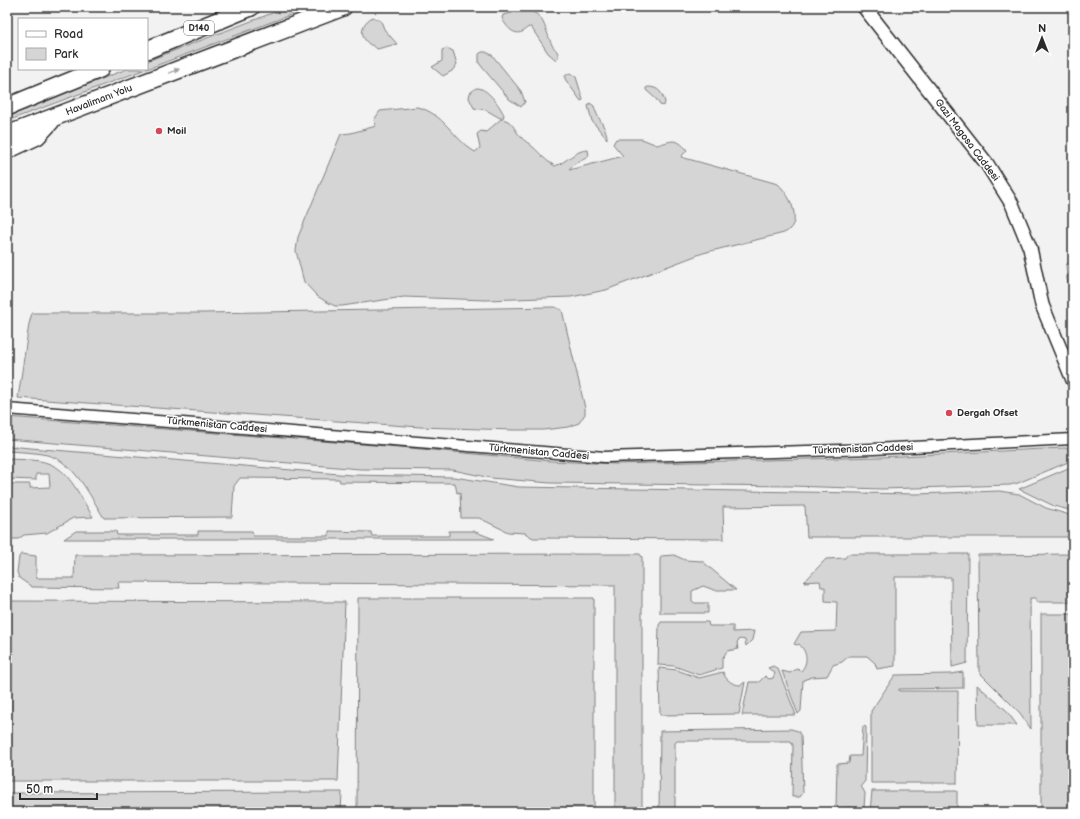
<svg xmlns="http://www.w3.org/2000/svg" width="1080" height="819" font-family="'Balsamiq Sans',sans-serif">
<rect width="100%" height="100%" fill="#f2f2f2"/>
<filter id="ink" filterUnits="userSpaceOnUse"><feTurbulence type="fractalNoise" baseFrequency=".025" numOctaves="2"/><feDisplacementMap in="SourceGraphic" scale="8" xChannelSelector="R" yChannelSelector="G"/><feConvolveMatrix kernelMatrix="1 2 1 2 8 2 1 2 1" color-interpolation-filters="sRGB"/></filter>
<g filter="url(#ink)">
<path fill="#d5d5d5" stroke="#808080" d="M 288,7 L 311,7 L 147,69 L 147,61 Z
M 525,10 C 545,12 545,31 552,45 C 555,50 559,51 558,58 L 556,60 L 548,53 L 531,27 C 526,27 526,30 522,32 C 513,36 505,25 502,18 L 503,15 Z
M 373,17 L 381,21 L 384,29 L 397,44 L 377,49 C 375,46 372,46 369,44 C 358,35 362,22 373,17 Z
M 447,48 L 453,51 L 457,64 L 452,71 L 443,76 L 432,67 L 442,61 L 442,50 Z
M 482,52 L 486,52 L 492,55 L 521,91 L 525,102 L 521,107 L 509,99 L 482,67 L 479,63 L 479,54 Z
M 127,69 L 146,69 L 7,121 L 7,115 Z
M 570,73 L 576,77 L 583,100 L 581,101 L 565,79 L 565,76 Z
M 648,87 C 659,87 662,93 665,102 L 664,106 L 660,105 L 656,99 L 646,90 L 646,88 Z
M 476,88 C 487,87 500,106 504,115 L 503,118 L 500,118 L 486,110 L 474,108 L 469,98 L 470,93 Z
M 590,103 L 594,106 C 596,117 608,129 607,139 L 592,121 L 588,106 Z
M 417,107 C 444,113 453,139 475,152 L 480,148 L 477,134 L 481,131 L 486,132 L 501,119 C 513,120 513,129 521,137 C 524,141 529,143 533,147 C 542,155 543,159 555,166 C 567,162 575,150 588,150 L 589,156 C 583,161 573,162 569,170 L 623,156 L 613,144 L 616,139 L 642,139 L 657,145 C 672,141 676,137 687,150 L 681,157 L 778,184 C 791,196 804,224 784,233 L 703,253 L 606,290 L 571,297 L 486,300 L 404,297 L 342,306 L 335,306 L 325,301 L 317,296 L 304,282 L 296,251 L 298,237 L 341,134 L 351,133 L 376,126 L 374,120 L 380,111 Z
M 1073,258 L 1073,300 L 1067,279 L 1066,265 Z
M 555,307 L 562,310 L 585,408 L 585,414 L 579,423 L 568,427 L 543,430 L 513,430 L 420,427 L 18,398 L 29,324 L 32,313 L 203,313 Z
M 7,417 L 399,447 L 551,461 L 616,464 L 880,457 L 1063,448 L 1073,448 L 1073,460 L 1018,483 L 1010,485 L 882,489 L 791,486 L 550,483 L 491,478 L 453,470 L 360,469 L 7,439 Z
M 7,446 L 351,475 L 454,477 L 519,487 L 857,493 L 917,494 L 999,491 L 1019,494 L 1046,508 L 1073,516 L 1073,537 L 807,537 L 805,506 L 723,507 L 724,539 L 533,538 L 525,533 L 508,532 L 479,518 L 461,518 L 460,492 L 457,493 L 455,483 L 340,482 L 339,479 L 240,478 L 234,486 L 232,517 L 104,518 C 90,496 74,461 47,455 C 34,452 20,452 7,451 Z
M 7,459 C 22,460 42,458 56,467 C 71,475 84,503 93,517 L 73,518 L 47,533 L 24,535 L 18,539 L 7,539 L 7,484 L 30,484 L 30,488 L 50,487 L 49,474 L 36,474 L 36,480 L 7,479 Z
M 1073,466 L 1073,511 L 1054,506 L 1019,489 Z
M 76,531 L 116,531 L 117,535 L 198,535 L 198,531 L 252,531 L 253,536 L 329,536 L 329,531 L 371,532 L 372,536 L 449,536 L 449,531 L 473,531 L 494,539 L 64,539 Z
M 21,554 L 36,556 L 36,578 L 74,578 L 75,555 L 640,554 L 642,557 L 642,812 L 615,812 L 615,585 L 118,582 L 119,588 L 32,587 L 19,578 L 17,572 L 19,557 Z
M 848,554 L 968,554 L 967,663 L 952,667 L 951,577 L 895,577 L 895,666 L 877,669 L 875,663 L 867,656 L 849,656 L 842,662 L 833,665 L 827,676 L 812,677 L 803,680 L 801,711 L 798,714 L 782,671 L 790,673 L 797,669 L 801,671 C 809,662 807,652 799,644 L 797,645 L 794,644 L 801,632 L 836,631 L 837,602 L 825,601 L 825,587 L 821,587 L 820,581 L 804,582 L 826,559 L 845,558 Z
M 1073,554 L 1073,602 L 1036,602 L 1036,598 L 1030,598 L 1031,729 L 1020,713 L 979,672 L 978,555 Z
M 674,555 L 685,560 L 702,561 L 736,590 L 714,590 L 703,586 L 692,591 L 692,601 L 695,603 L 708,603 L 708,613 L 660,613 L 660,560 L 661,556 Z
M 358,598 L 594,598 L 594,812 L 357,812 Z
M 7,601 L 345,602 L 338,781 L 7,781 Z
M 1041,614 L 1073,614 L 1073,812 L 1041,812 Z
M 661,622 L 708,622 L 709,626 L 733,626 L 733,632 L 754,631 L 752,640 L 746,646 L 745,640 L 740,639 L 737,642 L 738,649 L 727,651 L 722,659 L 722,668 L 699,675 L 674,666 L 658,665 L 659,625 Z
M 773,666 L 778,669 L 796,715 L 742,715 L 749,682 L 759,682 L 765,676 L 769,679 L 773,678 L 775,673 L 768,668 Z
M 659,668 L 677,670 L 699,678 L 723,672 C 725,679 732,685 741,685 L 745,682 L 739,714 L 660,715 Z
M 963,672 L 963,688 L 899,689 L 899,691 L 958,691 L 957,783 L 871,783 L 871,711 L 895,675 L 951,674 Z
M 977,685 L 1005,709 L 1017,725 L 978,725 Z
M 863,726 L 866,727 L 865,781 L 861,786 L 865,793 L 864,808 L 862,811 L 858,811 L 849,807 L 840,809 L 836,807 L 837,764 L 849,763 L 850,756 L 861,756 Z
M 791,729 L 798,731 L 801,736 L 803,793 L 800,797 L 792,797 L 793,745 L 791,741 L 677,741 L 675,743 L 675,812 L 659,812 L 660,731 Z
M 872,791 L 957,791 L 957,812 L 870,812 Z
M 342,792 L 341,812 L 7,812 L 7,793 Z"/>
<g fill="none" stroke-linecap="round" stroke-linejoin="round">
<defs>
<path id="minor" d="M 7,409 L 605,457 L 873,449 L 1073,439"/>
<path id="tertiary" d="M 864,7 L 987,164 L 1012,204 L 1030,248 L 1042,305 L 1073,380"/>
<path id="trunk" d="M 147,50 L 251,7
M 7,107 L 100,69
M 7,135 L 343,7
M 7,150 L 37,136 L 51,121"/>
</defs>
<use href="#minor" stroke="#2b2b2b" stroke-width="13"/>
<use href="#tertiary" stroke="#2b2b2b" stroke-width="16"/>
<use href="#trunk" stroke="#2b2b2b" stroke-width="20"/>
<use href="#minor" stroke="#fff" stroke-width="10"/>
<use href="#tertiary" stroke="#fff" stroke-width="13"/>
<use href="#trunk" stroke="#fff" stroke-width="17"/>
</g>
<defs><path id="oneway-solid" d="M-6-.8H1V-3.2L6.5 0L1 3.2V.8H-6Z"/></defs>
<use fill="#a0a0a0" href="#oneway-solid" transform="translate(174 71) rotate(-21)"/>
</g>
<g fill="#d1495b" stroke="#fff" stroke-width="1.5">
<circle cx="159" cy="131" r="4"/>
<circle cx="949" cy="413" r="4"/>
</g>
<g text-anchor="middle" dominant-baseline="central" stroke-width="3" stroke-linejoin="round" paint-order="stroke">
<rect fill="#fff" stroke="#6b6b6b" stroke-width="1" x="184" y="21" width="30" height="14" rx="3"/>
<g font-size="9" font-weight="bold" fill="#2b2b2b">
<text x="199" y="28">D140</text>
</g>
<g font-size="10" fill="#2b2b2b" stroke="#fff">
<text transform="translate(99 100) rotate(-21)">Havalimanı Yolu</text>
<text transform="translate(967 140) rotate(53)">Gazi Magosa Caddesi</text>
<text transform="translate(217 425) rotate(5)">Türkmenistan Caddesi</text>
<text transform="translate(863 449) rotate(-2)">Türkmenistan Caddesi</text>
<text transform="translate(539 452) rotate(5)">Türkmenistan Caddesi</text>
</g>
<g font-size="10" font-weight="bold" fill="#2b2b2b" stroke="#fff" text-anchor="start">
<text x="167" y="131">Moil</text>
<text x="957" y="413">Dergah Ofset</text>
</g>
</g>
<rect width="1080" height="819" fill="none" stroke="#fff" stroke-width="24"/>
<rect x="12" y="12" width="1056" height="795" fill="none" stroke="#2b2b2b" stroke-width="1.5" filter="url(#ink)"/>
<rect x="18" y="18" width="130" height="52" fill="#ffffff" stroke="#aaaaaa"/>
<rect x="26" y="31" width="20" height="6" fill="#ffffff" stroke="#aaaaaa"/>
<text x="54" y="38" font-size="12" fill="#2b2b2b">Road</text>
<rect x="26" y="48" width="20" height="12" fill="#d5d5d5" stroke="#aaaaaa"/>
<text x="54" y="58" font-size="12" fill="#2b2b2b">Park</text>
<g transform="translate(1042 38)" stroke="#ffffff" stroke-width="3" paint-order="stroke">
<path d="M0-3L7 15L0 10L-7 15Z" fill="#2b2b2b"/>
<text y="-6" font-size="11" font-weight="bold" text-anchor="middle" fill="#2b2b2b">N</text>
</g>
<path d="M20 793v6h77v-6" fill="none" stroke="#2b2b2b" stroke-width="2"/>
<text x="26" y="793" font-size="12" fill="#2b2b2b" stroke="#ffffff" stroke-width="3" paint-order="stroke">50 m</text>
</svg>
